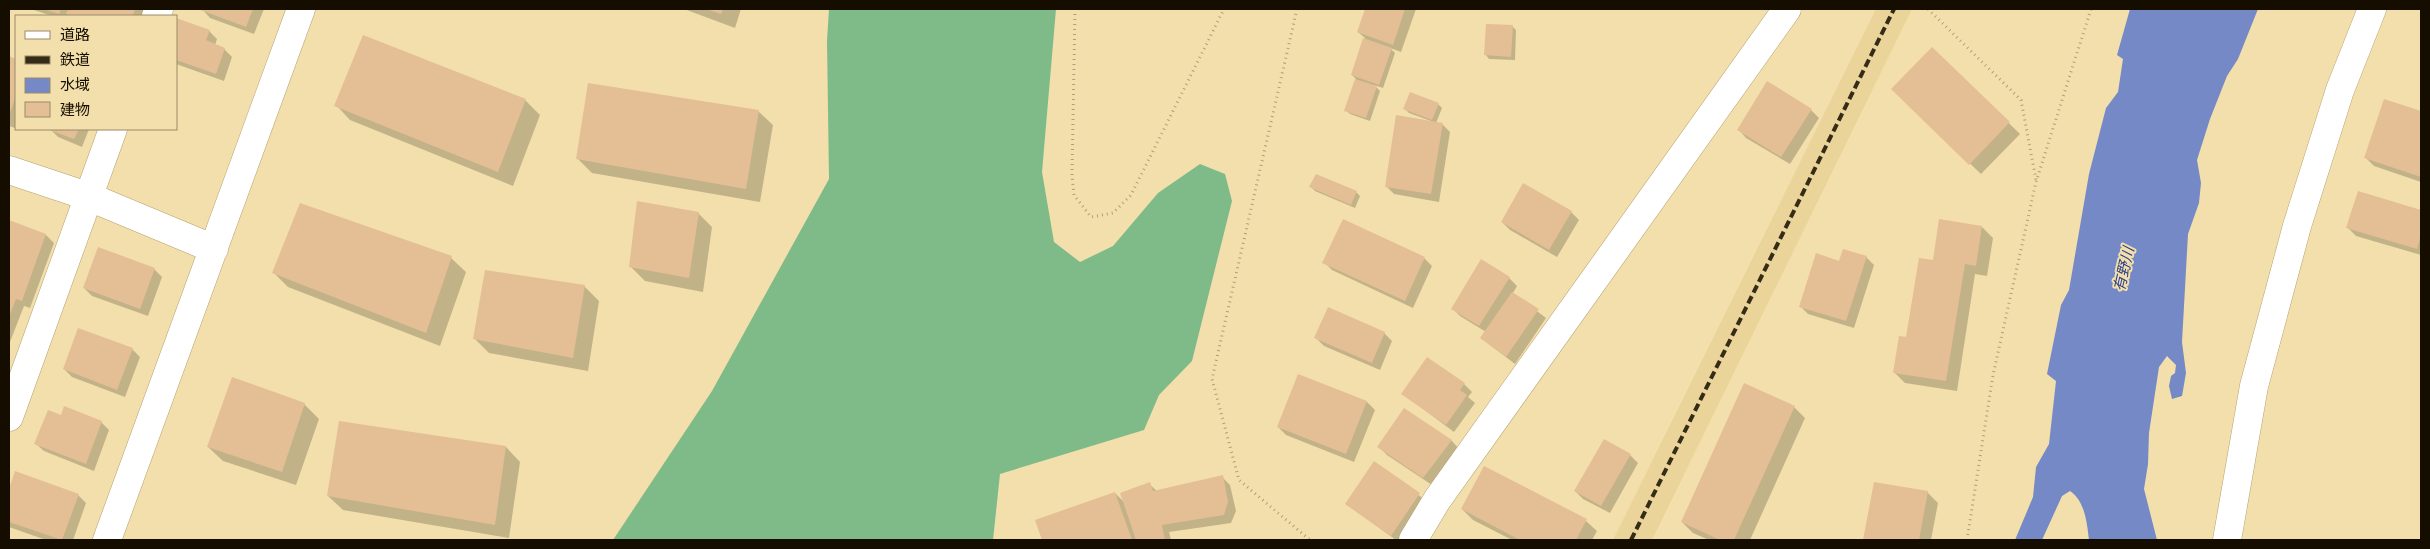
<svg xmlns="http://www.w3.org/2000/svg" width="2430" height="549" font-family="Barlow,'Noto Sans JP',sans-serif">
<rect width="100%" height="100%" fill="#f3dfab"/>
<path fill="#ebd499" d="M 1876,9 L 1912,9 L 1652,540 L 1613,540 Z"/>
<path fill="#7ebb89" d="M 829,9 L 1056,9 L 1042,172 L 1054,242 L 1080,262 L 1113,246 L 1158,193 L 1200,164 L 1225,174 L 1232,201 L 1192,361 L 1159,395 L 1144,430 L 1000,474 L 993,540 L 613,540 L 712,391 L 829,179 L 827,41 Z"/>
<path fill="#7589c7" d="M 2130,9 L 2258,9 L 2238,59 L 2227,76 L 2210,119 L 2197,160 L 2201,183 L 2199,203 L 2188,234 L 2182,342 L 2186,373 L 2182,396 L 2172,399 L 2169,386 L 2171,376 L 2175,373 L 2176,365 L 2167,356 L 2159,367 L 2149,433 L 2148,464 L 2144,489 L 2157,540 L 2089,540 C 2087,523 2085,501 2070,491 L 2062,496 L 2042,540 L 2015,540 L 2033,497 L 2036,467 L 2049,444 L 2056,381 L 2047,374 L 2061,305 L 2069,290 L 2089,174 L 2106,108 L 2118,92 L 2123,59 L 2117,55 Z"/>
<path fill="#0003" d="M 31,9 L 146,9 L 143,16 L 52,16 Z
M 202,9 L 264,9 L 254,34 L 210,18 Z
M 684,9 L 741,9 L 735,28 Z
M 1366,9 L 1416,9 L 1401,52 L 1390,48 L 1395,53 L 1383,88 L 1374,85 L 1380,91 L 1370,121 L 1350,114 L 1346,110 L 1356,79 L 1352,75 L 1365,38 L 1358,32 Z
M 176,19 L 209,31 L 217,39 L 215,45 L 224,49 L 232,57 L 224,81 L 176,64 Z
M 1512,26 L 1516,30 L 1515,60 L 1489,59 L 1485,54 Z
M 1932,48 L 2020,134 L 1981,174 L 1892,89 Z
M 9,57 L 16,60 L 15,128 L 9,126 Z
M 525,100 L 540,115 L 513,186 L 350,120 L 336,105 Z
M 2385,101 L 2421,113 L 2421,182 L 2374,166 L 2366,158 Z
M 1438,104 L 1442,108 L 1436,123 L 1442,124 L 1450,132 L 1439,202 L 1394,194 L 1386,186 L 1431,121 L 1409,113 L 1405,109 Z
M 1811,110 L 1819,118 L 1790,164 L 1746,138 L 1739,130 Z
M 758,111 L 773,125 L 760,202 L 592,173 L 577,158 Z
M 50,129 L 89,129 L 82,147 L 58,137 Z
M 1311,187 L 1356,192 L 1360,196 L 1355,208 L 1315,191 Z
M 2359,193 L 2421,212 L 2421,255 L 2356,236 L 2348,228 Z
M 1571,212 L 1579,220 L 1557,257 L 1510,230 L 1502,222 Z
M 698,213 L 712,227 L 703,292 L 645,281 L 631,267 Z
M 9,222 L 46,235 L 54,243 L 30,308 L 24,306 L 10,342 Z
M 1982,227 L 1993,238 L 1987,276 L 1975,274 L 1957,391 L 1905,383 L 1894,372 L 1934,261 Z
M 1866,257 L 1874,265 L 1854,328 L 1808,314 L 1800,306 Z
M 451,258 L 466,272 L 440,346 L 288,287 L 274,273 Z
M 1424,258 L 1432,266 L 1413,308 L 1332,270 L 1324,262 Z
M 154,269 L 162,277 L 148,316 L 92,296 L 84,288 Z
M 1509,278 L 1517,286 L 1513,293 L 1546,318 L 1515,364 L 1481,338 L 1486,332 L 1460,316 L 1452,308 Z
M 584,286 L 599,301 L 588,371 L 489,353 L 475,339 Z
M 1384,333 L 1392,341 L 1380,370 L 1324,346 L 1316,338 Z
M 132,349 L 140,357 L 125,397 L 72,377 L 64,369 Z
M 1299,375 L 1367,402 L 1375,410 L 1354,462 L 1286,435 L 1278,427 Z
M 1464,384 L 1472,392 L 1468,397 L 1475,403 L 1454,432 L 1403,394 Z
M 304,404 L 319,419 L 296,485 L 223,461 L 208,447 Z
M 1794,407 L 1805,418 L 1750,540 L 1709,540 L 1693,533 L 1682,522 Z
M 1404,410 L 1452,441 L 1459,449 L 1432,485 L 1387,455 L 1379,447 Z
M 62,416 L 101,422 L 109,430 L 94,471 L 44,451 L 36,444 Z
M 340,422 L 506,447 L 520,462 L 509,538 L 343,510 L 328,496 Z
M 1630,455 L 1638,463 L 1610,513 L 1583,499 L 1575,491 Z
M 1374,463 L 1428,502 L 1401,540 L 1396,540 L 1346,504 Z
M 1484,467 L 1586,521 L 1597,531 L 1592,540 L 1512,540 L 1473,520 L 1462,509 Z
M 16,473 L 78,495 L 86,503 L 73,540 L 46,540 L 9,527 L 9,493 Z
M 1222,477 L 1230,485 L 1236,511 L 1231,523 L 1169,532 L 1171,540 L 1044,540 L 1037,520 L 1115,493 L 1125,503 L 1149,484 L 1157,491 Z
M 1875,484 L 1927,492 L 1938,503 L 1931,540 L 1865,540 Z"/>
<path fill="#e4be95" d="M 44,9 L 61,9 L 59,14 Z
M 68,9 L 135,9 L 133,16 L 71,16 L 66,14 Z
M 198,9 L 253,9 L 246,27 Z
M 706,9 L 723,9 L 721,14 Z
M 1365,9 L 1405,9 L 1393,45 L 1357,32 Z
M 176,18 L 210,30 L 206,40 L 225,48 L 216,74 L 176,60 Z
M 1486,24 L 1513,25 L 1511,57 L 1484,55 Z
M 363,35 L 526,99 L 498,172 L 334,106 Z
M 1363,38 L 1392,48 L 1379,85 L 1351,75 Z
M 1932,47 L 2010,122 L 1969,165 L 1891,89 Z
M 9,56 L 16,59 L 16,96 L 9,115 Z
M 1355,79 L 1377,86 L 1366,118 L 1344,111 Z
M 1767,81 L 1812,109 L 1781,157 L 1737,130 Z
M 588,83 L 759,110 L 746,189 L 576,159 Z
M 1410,92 L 1439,103 L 1432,120 L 1403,109 Z
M 2384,99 L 2421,111 L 2421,177 L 2364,158 Z
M 1396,115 L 1443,123 L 1431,194 L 1385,187 Z
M 47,129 L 79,129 L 74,139 Z
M 1316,174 L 1357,191 L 1351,205 L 1309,187 Z
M 1523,183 L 1572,211 L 1549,250 L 1501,222 Z
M 2358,191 L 2421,210 L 2421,234 L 2417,249 L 2346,228 Z
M 637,201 L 699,212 L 689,278 L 629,267 Z
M 300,203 L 452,256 L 426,333 L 272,273 Z
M 1343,219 L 1425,257 L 1405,301 L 1322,263 Z
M 1939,219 L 1982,226 L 1976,266 L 1965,264 L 1946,381 L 1893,373 L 1899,336 L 1906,337 L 1919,258 L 1933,260 Z
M 9,220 L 46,234 L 22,301 L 16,299 L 9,317 Z
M 98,247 L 155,268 L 140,309 L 83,288 Z
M 1843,249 L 1867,256 L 1846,321 L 1799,307 L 1816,253 L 1839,261 Z
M 1481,259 L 1510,277 L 1479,326 L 1451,309 Z
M 485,270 L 585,285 L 573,358 L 473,339 Z
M 1512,292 L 1539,309 L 1506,357 L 1480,338 Z
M 1328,307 L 1385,332 L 1372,363 L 1314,338 Z
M 78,328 L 133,348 L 117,390 L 63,369 Z
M 1427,357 L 1465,383 L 1460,390 L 1467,395 L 1446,425 L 1401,394 Z
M 1298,374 L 1367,401 L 1346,454 L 1277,427 Z
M 232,377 L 305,403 L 282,472 L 207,447 Z
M 1744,383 L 1795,406 L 1734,540 L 1720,540 L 1681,522 Z
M 64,406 L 102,421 L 86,464 L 34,444 L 48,410 L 61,415 Z
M 1404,408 L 1452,440 L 1423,478 L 1377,447 Z
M 339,421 L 506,446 L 495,525 L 327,496 Z
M 1604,439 L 1631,454 L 1601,506 L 1574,491 Z
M 1374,461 L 1420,493 L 1391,536 L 1345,504 Z
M 1484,466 L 1587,519 L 1576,540 L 1520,540 L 1461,509 Z
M 15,471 L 79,494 L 62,540 L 9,522 L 9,489 Z
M 1223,475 L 1228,502 L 1224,515 L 1162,525 L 1165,540 L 1136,540 L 1120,493 L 1150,482 L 1153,491 Z
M 1874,482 L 1928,491 L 1919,540 L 1863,540 Z
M 1115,492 L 1132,540 L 1042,540 L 1035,520 Z"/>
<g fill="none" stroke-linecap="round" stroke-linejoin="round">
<defs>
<path id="minor" d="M 156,16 L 159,9
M 9,170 L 87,196 L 214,249
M 9,417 L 113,129
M 107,540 L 301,9
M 1413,540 L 1437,500 L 1787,9
M 2227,540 L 2254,386 L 2297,226 L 2340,90 L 2372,9"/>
</defs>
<use href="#minor" stroke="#b4a170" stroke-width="29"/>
<path stroke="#af9f77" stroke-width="3" stroke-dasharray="1 4" stroke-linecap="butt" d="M 1075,9 L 1072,175 L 1074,195 L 1091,217 L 1113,213 L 1131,195 L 1224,9
M 1297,9 L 1212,379 L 1239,480 L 1310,540
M 1928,9 L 2021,100 L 2036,180
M 1967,540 L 1993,375 L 2036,182 L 2091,9"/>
<use href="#minor" stroke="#fff" stroke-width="28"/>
<path stroke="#352c18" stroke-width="4" stroke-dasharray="8 4" stroke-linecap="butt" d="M 1631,540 L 1894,9"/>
</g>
<g text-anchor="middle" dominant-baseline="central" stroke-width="4" stroke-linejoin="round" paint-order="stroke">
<g font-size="15" font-style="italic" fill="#2d408a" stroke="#f3dfab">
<text transform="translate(2123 269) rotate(-77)">有野川</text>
</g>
</g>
<rect width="2430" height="549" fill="none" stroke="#150e00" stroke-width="20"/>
<rect x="15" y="15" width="162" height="115" fill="#f3dfab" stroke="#9a8b67"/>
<rect x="25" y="31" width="25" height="8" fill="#ffffff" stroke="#9a8b67"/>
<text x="60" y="40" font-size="15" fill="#150e00">道路</text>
<rect x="25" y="56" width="25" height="8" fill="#352c18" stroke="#9a8b67"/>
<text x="60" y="65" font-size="15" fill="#150e00">鉄道</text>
<rect x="25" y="78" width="25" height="15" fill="#7589c7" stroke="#9a8b67"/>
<text x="60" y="90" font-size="15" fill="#150e00">水域</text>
<rect x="25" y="102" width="25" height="15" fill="#e4be95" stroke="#9a8b67"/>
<text x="60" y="115" font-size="15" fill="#150e00">建物</text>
</svg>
